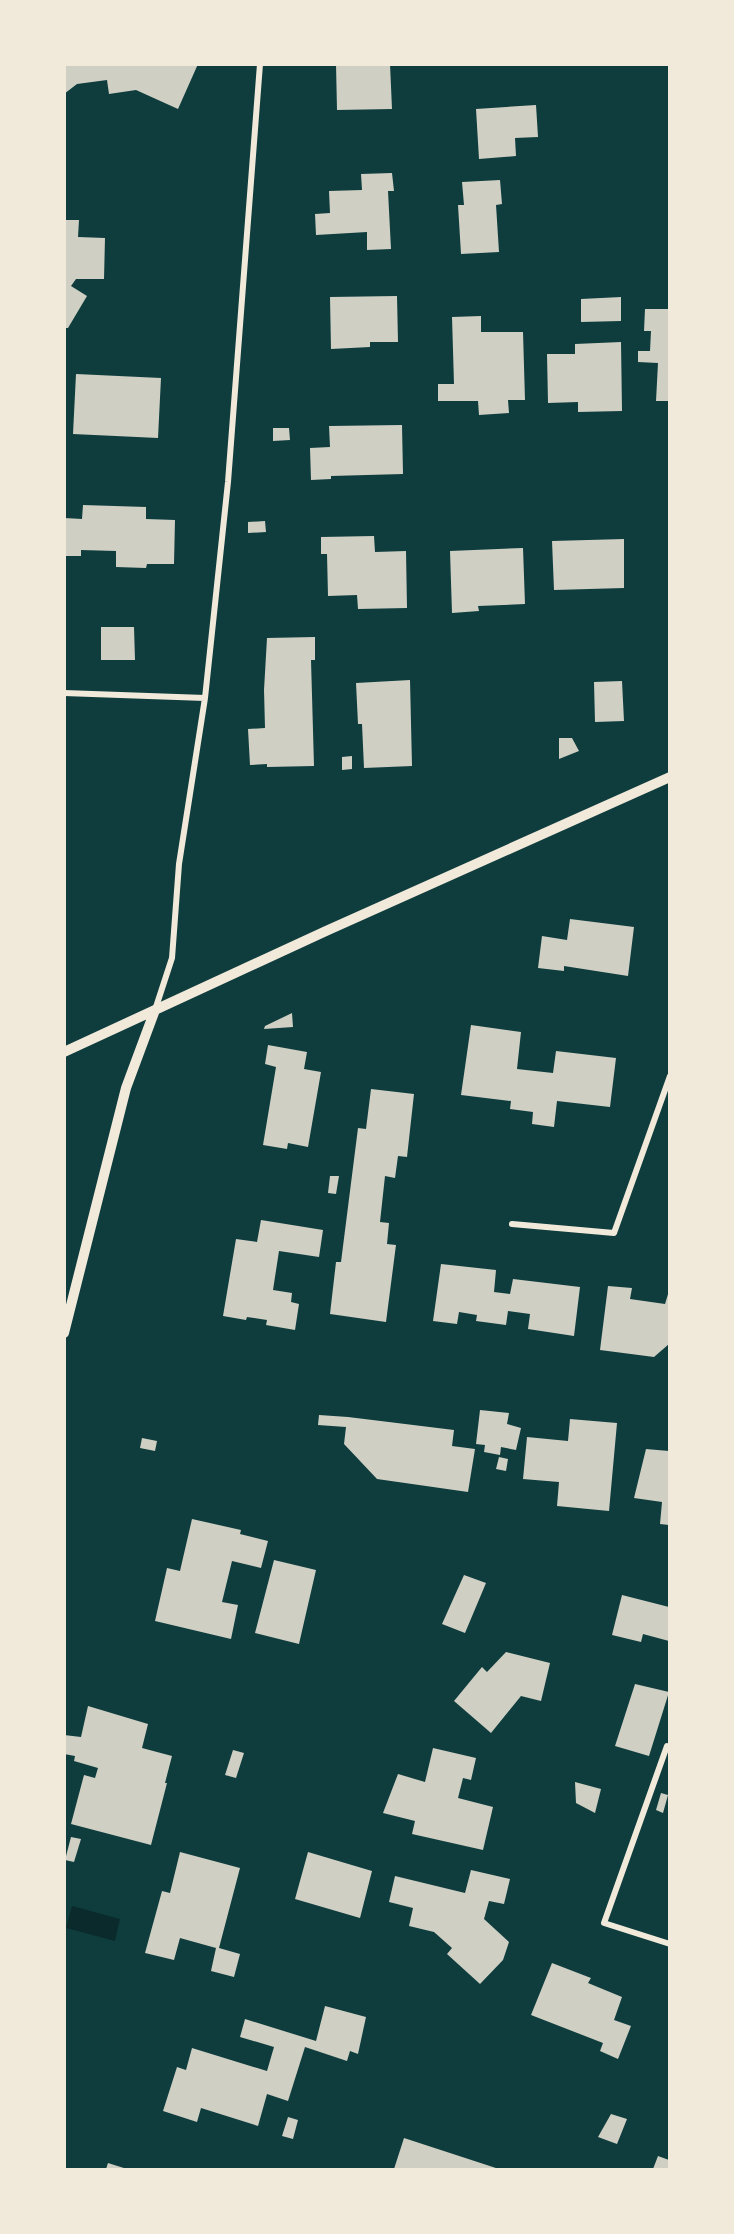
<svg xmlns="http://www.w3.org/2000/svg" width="734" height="2234" font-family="Quicksand,sans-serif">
<rect width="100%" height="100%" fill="#0f3d3e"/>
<path fill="#0a2a2b" d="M 72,1906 L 120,1919 L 115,1941 L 66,1928 Z"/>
<path fill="#cfcfc3" d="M 64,64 L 198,64 L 178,109 L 136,90 L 109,94 L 107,80 L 77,84 L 64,94 Z
M 336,64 L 390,64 L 392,109 L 337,110 Z
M 536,105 L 538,137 L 515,138 L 516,156 L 479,159 L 476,109 Z
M 392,173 L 394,191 L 388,191 L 391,249 L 367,250 L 367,232 L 316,235 L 315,214 L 330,213 L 329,191 L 362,190 L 361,174 Z
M 500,180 L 502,204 L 496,205 L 499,252 L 461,254 L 458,205 L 464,205 L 462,182 Z
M 64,220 L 79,220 L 78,237 L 105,238 L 104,279 L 76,279 L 71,286 L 87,296 L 68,328 L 64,328 Z
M 397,296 L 398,342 L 370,342 L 370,347 L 331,349 L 330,297 Z
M 621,297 L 621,321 L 581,322 L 581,299 Z
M 645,309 L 669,309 L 669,401 L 656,401 L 658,363 L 638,362 L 638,351 L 650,351 L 651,331 L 644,331 Z
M 481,316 L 481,332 L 523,332 L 525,400 L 508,400 L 509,413 L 479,415 L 478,401 L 438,401 L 438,384 L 454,384 L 452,317 Z
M 621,342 L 622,411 L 578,412 L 578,402 L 548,403 L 547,354 L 575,354 L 575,344 Z
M 76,374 L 161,378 L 158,438 L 73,434 Z
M 402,425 L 403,474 L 331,476 L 331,479 L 311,480 L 310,448 L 330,447 L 329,426 Z
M 273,428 L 289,428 L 290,440 L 273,441 Z
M 83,505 L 146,507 L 146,519 L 175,520 L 174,564 L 147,564 L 146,568 L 116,567 L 116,551 L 81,550 L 81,556 L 64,556 L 64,518 L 82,519 Z
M 265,521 L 266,532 L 248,533 L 248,522 Z
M 374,536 L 375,552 L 406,551 L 407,608 L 358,609 L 357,595 L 328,596 L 327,554 L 321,554 L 321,537 Z
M 624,539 L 624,588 L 554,590 L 552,541 Z
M 523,548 L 525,604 L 478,606 L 479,611 L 452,613 L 450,551 Z
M 101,627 L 134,627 L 135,660 L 101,660 Z
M 315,637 L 315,660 L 311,660 L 314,766 L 267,767 L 267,764 L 250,765 L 248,729 L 265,728 L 264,690 L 267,638 Z
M 410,680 L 412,766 L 364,768 L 362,724 L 358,724 L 356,683 Z
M 622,681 L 624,721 L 595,722 L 594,682 Z
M 559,738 L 572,738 L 579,751 L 559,759 Z
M 352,756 L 352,769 L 342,770 L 342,757 Z
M 570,919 L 634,927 L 628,976 L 564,966 L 564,971 L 538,968 L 542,936 L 567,940 Z
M 292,1013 L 293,1027 L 264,1029 L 265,1026 Z
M 471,1025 L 521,1032 L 517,1069 L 553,1073 L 556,1051 L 616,1058 L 610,1107 L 557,1101 L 554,1127 L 532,1124 L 533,1112 L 510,1109 L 511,1101 L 461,1095 Z
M 268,1045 L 307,1052 L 304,1069 L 321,1072 L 308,1147 L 288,1143 L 287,1149 L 263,1145 L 276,1067 L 265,1064 Z
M 371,1089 L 414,1094 L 407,1157 L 398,1156 L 395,1178 L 385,1176 L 380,1222 L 389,1223 L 387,1244 L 396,1245 L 386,1322 L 330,1314 L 336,1262 L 341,1262 L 358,1128 L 366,1129 Z
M 330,1176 L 339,1176 L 336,1194 L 328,1193 Z
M 261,1220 L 323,1230 L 319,1257 L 279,1251 L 273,1290 L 292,1293 L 291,1302 L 299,1304 L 295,1330 L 266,1325 L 267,1320 L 247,1317 L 246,1320 L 223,1316 L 236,1239 L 257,1242 Z
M 441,1264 L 496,1270 L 494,1292 L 510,1294 L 513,1279 L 580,1287 L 574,1336 L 528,1329 L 530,1314 L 508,1311 L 506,1325 L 476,1321 L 477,1315 L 459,1312 L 457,1324 L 433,1321 Z
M 608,1286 L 632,1288 L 630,1299 L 665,1304 L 669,1291 L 669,1344 L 654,1357 L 600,1350 Z
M 480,1410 L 509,1413 L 507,1424 L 521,1428 L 516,1450 L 501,1447 L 500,1455 L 484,1452 L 485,1445 L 476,1444 Z
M 319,1415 L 348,1417 L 454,1430 L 452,1446 L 475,1449 L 468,1492 L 377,1479 L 344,1444 L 346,1427 L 318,1425 Z
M 570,1419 L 617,1423 L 609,1511 L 557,1506 L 559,1482 L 523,1479 L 527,1437 L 568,1441 Z
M 142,1438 L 157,1441 L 155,1451 L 140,1448 Z
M 646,1449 L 669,1451 L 669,1525 L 660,1524 L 662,1502 L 634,1498 Z
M 499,1457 L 508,1459 L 506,1471 L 496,1469 Z
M 192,1519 L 241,1530 L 240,1534 L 268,1541 L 261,1568 L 232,1561 L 222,1602 L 238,1605 L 231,1639 L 155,1621 L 167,1568 L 180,1571 Z
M 274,1560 L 316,1570 L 299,1644 L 255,1633 Z
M 464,1575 L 486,1583 L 465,1633 L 442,1624 Z
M 622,1595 L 669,1607 L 669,1641 L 643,1634 L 641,1642 L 612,1635 Z
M 506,1652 L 550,1663 L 541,1701 L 521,1696 L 491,1733 L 454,1701 L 482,1667 L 487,1672 Z
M 635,1684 L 669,1692 L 649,1756 L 615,1746 Z
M 88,1706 L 148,1724 L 142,1748 L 172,1756 L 165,1783 L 167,1783 L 151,1845 L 71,1824 L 84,1775 L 95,1778 L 98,1768 L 74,1761 L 75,1756 L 64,1754 L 64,1735 L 81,1737 Z
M 433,1748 L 476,1758 L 471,1780 L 463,1778 L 458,1798 L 493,1807 L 483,1850 L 412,1834 L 415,1821 L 383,1813 L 398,1774 L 425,1782 Z
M 233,1750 L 244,1753 L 236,1778 L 225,1775 Z
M 575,1782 L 601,1789 L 595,1813 L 576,1803 Z
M 661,1793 L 668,1795 L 663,1813 L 656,1810 Z
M 71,1837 L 81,1839 L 74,1862 L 65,1860 Z
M 180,1852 L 240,1868 L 219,1948 L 240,1954 L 234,1977 L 211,1971 L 216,1948 L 180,1938 L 174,1960 L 145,1953 L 162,1891 L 170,1893 Z
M 308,1852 L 372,1871 L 360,1918 L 295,1899 Z
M 471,1870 L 510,1879 L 504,1904 L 489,1901 L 484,1919 L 509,1942 L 503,1960 L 480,1984 L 447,1954 L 452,1948 L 434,1932 L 409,1926 L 413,1908 L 389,1902 L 395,1876 L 465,1893 Z
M 552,1963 L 591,1978 L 588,1983 L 622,1997 L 614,2020 L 631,2026 L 618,2059 L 600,2051 L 603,2043 L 531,2015 Z
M 325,2006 L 366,2017 L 358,2054 L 350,2051 L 347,2061 L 305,2047 L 288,2101 L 267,2094 L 258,2126 L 201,2108 L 197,2122 L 163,2111 L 177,2067 L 186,2070 L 192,2048 L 267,2071 L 274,2047 L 240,2037 L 245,2019 L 316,2041 Z
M 611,2114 L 627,2119 L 617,2144 L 598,2137 Z
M 288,2117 L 298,2120 L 293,2139 L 282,2136 Z
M 404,2138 L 499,2169 L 394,2169 Z
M 658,2156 L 669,2160 L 669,2169 L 653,2169 Z
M 108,2163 L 127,2169 L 106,2169 Z"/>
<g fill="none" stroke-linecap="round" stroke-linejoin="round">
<path stroke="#f1e9da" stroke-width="6" d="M 64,693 L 205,698
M 155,1010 L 172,958 L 179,864 L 205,698 L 228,482 L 260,64
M 512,1224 L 614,1233 L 670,1076
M 667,1746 L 604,1923 L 670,1944"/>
<path stroke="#f1e9da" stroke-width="10" d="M 64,1052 L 326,931 L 670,777
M 64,1333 L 126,1088 L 155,1010"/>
</g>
<rect width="734" height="2234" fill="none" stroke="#f1e9da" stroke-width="132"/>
</svg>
